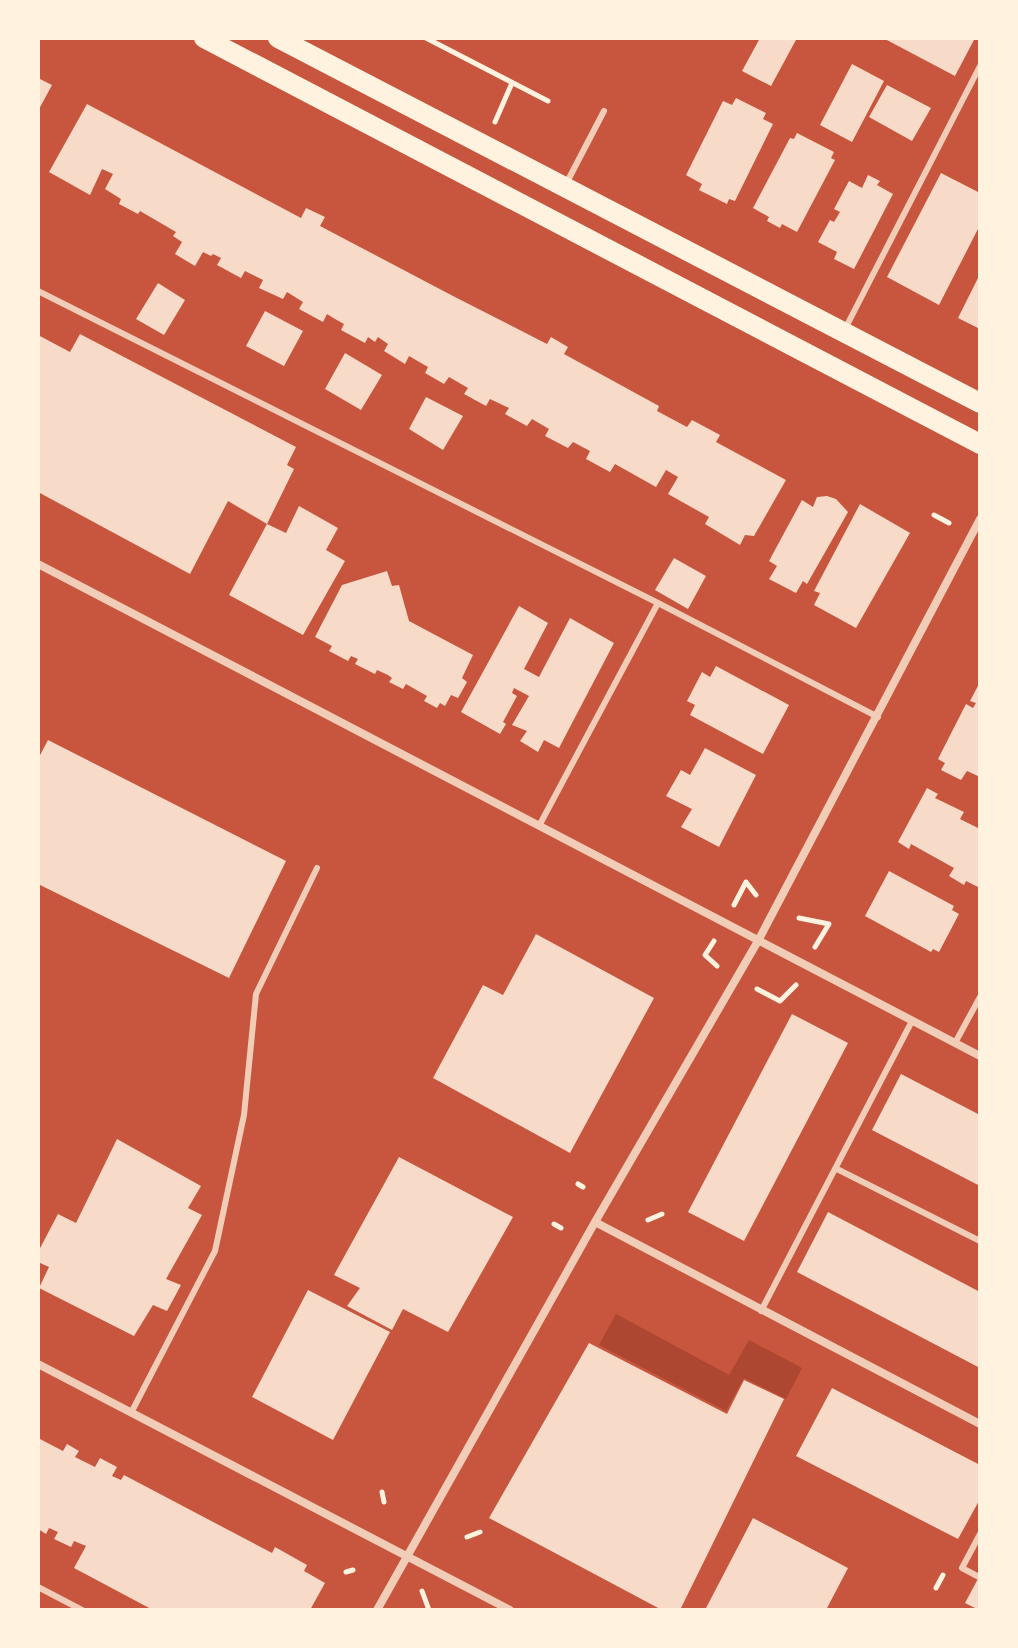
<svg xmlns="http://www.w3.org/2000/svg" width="1018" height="1648" font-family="Merriweather,serif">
<rect width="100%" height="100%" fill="#c8553d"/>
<path fill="#ae4732" d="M 616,1314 L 729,1375 L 749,1340 L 802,1368 L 786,1399 L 744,1378 L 726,1411 L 599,1345 Z"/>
<path fill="#f7dbc8" d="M 760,38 L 797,38 L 771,86 L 742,71 Z
M 883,38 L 975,38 L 955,76 Z
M 852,64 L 884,81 L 852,142 L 820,125 Z
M 38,78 L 52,85 L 38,111 Z
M 887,85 L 931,108 L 912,141 L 869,117 Z
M 736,98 L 766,113 L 763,119 L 773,124 L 735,201 L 729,199 L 727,204 L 699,190 L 702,184 L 686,175 L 723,101 L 732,105 Z
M 87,104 L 301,218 L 306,208 L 325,217 L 320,226 L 453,296 L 547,344 L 551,337 L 568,347 L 564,354 L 659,406 L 657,411 L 687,427 L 692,420 L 720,435 L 716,442 L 786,480 L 754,536 L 745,535 L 740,545 L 705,524 L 709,517 L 668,494 L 678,477 L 666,470 L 656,487 L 615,464 L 610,472 L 586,459 L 590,451 L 573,442 L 568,448 L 545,436 L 549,429 L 532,419 L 527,426 L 505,414 L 509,408 L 490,399 L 486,406 L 464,394 L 468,388 L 449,377 L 444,384 L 425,373 L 428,367 L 409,356 L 405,364 L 384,351 L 388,344 L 378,337 L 375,342 L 368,337 L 365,343 L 341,330 L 344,324 L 335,319 L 327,314 L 323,322 L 299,309 L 303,302 L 287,292 L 283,299 L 259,288 L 263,280 L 245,271 L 241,278 L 217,265 L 221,258 L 213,254 L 211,256 L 203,252 L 195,266 L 175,254 L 182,242 L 173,236 L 176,232 L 140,211 L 138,214 L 119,204 L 121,199 L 105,189 L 113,174 L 102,169 L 90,195 L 49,172 Z
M 797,133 L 834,152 L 831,158 L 835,160 L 797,232 L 782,224 L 780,228 L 767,221 L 769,217 L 753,208 L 790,138 L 794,139 Z
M 941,173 L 980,193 L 980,225 L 939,305 L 887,277 Z
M 868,175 L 880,181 L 877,185 L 893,194 L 854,269 L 834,259 L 837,252 L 818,242 L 830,220 L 834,222 L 840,212 L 834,209 L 849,181 L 862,188 Z
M 980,274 L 980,329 L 958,318 Z
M 158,283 L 185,300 L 164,335 L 136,319 Z
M 265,311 L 303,331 L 284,366 L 246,346 Z
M 80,334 L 296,447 L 287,465 L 294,469 L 267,524 L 228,501 L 190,574 L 38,492 L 38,335 L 70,352 Z
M 345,353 L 382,375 L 361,410 L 325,389 Z
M 426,397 L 463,416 L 443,450 L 409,429 Z
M 827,496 L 836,499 L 848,512 L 807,584 L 803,581 L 796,593 L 769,579 L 777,566 L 769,561 L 802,500 L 813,507 L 817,497 Z
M 860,504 L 910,533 L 856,628 L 814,605 L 820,593 L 814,591 Z
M 299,506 L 338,528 L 326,550 L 345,561 L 303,635 L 229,595 L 267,524 L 286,533 Z
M 674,558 L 706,576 L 688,609 L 655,590 Z
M 387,571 L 392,586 L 399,585 L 409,621 L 473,655 L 462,678 L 467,682 L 458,698 L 451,695 L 445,706 L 440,703 L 437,708 L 424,701 L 427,696 L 406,684 L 403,689 L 389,682 L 392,678 L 388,675 L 377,670 L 375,674 L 355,664 L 358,659 L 351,656 L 348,661 L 329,651 L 332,646 L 315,637 L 342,585 Z
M 519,606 L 548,623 L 524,669 L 539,677 L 570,618 L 614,643 L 559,748 L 544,740 L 538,752 L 520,741 L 527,731 L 512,725 L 529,696 L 514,688 L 512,693 L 517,696 L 503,722 L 506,724 L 500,734 L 461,712 Z
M 716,666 L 789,705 L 763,754 L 690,715 L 695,705 L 687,701 L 702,672 L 710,677 Z
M 980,682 L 980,777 L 967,771 L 961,780 L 941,770 L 945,763 L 938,759 L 966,704 L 973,708 L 976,703 L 970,701 Z
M 48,740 L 286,861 L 229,978 L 38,884 L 38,759 Z
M 705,748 L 756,775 L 719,847 L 681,827 L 692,809 L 666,796 L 681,770 L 690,775 Z
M 927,788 L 938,794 L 935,798 L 964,812 L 960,819 L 980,829 L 980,888 L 966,881 L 964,885 L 949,876 L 954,868 L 911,844 L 909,849 L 898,842 Z
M 889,871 L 954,906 L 952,910 L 959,914 L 939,952 L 933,949 L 931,952 L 865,916 Z
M 536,934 L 654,998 L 570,1153 L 433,1078 L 483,985 L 503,995 Z
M 792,1014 L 848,1043 L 744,1241 L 688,1212 Z
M 901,1074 L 980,1115 L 980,1186 L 872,1130 Z
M 117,1139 L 201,1186 L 188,1208 L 202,1215 L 166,1279 L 181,1285 L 167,1311 L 153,1305 L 134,1336 L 39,1288 L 49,1267 L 38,1262 L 38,1252 L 58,1214 L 76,1223 Z
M 399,1157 L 513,1217 L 448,1332 L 403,1309 L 392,1330 L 347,1306 L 360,1288 L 334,1275 Z
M 828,1212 L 980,1292 L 980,1368 L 797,1272 Z
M 308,1290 L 390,1332 L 333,1440 L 252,1397 Z
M 589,1343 L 727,1414 L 744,1380 L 784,1399 L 680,1610 L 662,1610 L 489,1518 Z
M 832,1388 L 980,1465 L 980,1499 L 958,1539 L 796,1456 Z
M 38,1438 L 63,1451 L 67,1444 L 79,1451 L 75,1457 L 95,1467 L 100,1458 L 117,1467 L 112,1476 L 121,1480 L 124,1475 L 272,1553 L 275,1547 L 307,1565 L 304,1571 L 325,1583 L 310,1610 L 153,1610 L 74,1568 L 86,1546 L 74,1541 L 71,1547 L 54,1539 L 58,1532 L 49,1528 L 46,1534 L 38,1529 Z
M 753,1518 L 848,1568 L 826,1610 L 705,1610 Z
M 980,1575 L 980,1610 L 979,1610 L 965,1603 Z"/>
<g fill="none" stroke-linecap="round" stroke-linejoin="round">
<path stroke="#fff3e0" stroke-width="5" d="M 426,38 L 548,101
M 495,122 L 512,83
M 934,515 L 949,523
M 734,905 L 746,882 L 756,895
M 799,918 L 829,924 L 815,947
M 714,941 L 705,955 L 717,966
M 757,989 L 780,1001 L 796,985
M 578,1184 L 583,1187
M 648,1220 L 662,1214
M 554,1224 L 561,1228
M 382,1492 L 384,1502
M 467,1537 L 480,1532
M 346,1572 L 353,1570
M 936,1588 L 943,1575
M 422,1591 L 429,1610"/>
<path stroke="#f1ccb7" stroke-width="6" d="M 566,184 L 604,111
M 38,291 L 658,603 L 878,717
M 845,329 L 980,66
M 539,826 L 658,603
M 955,1043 L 980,997
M 837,1169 L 980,1241
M 761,1311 L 912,1021
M 131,1413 L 215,1251 L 244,1115 L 256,994 L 317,868
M 979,1577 L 962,1568 L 980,1534
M 38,1587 L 82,1610"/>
<path stroke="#f1ccb7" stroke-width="8" d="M 38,564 L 980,1056
M 595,1222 L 980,1424
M 38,1364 L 510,1610
M 377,1610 L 595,1222 L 758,941 L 980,519"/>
<path stroke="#fff3e0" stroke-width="20" d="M 204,38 L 980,444
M 278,38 L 980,403"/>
</g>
<rect width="1018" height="1648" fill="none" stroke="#fff3e0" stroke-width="80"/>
</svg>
